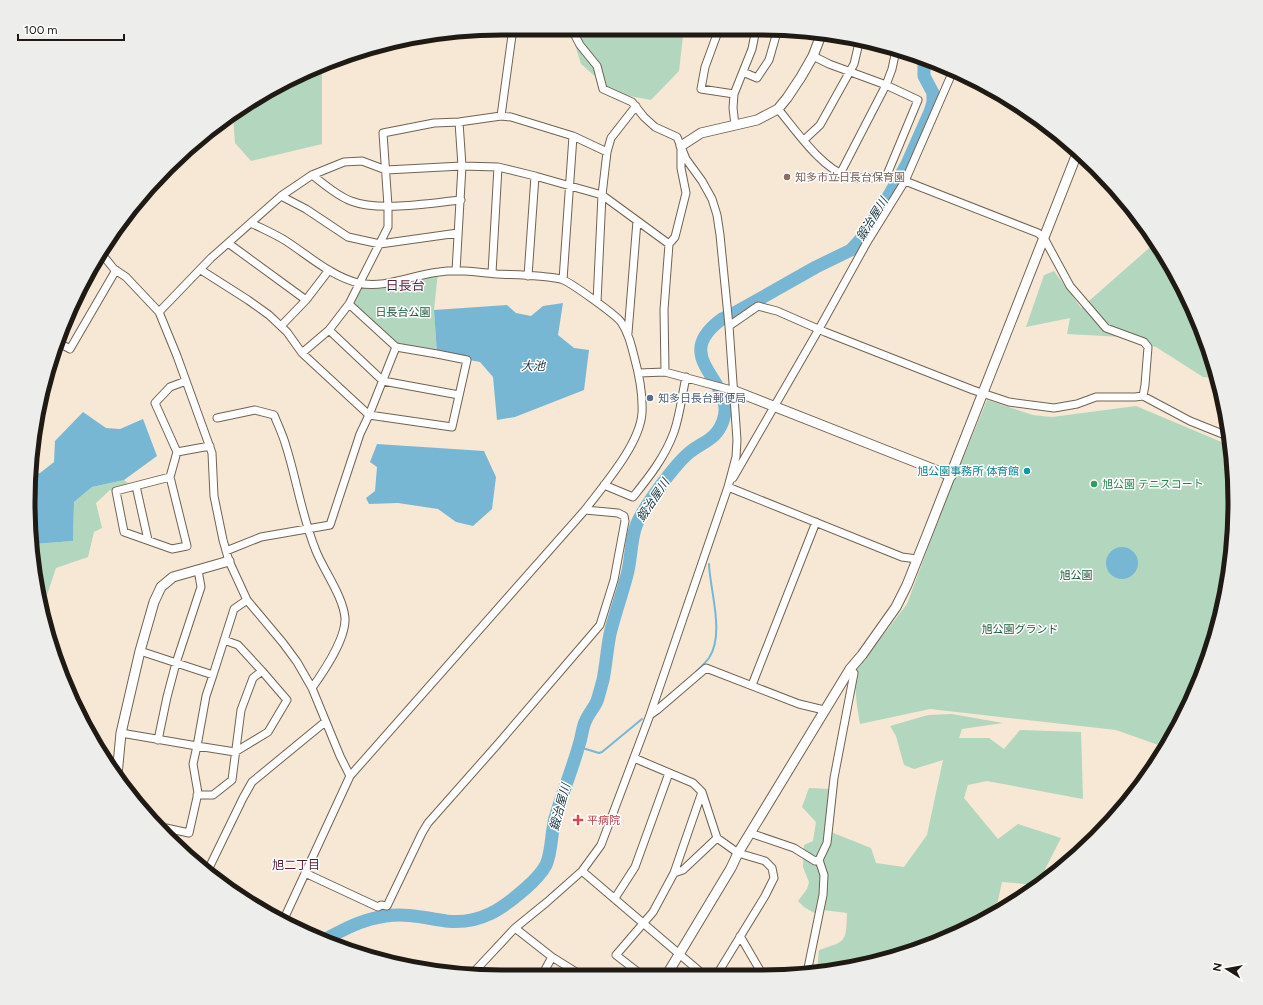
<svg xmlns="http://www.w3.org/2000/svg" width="1263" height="1005" font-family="Figtree,'Noto Sans JP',sans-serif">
<rect width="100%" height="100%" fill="#f7e7d5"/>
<path fill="#b2d7be" d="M 570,28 L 675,29 L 683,36 L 679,71 L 651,100 L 614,93 L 581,64 Z
M 322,68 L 322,144 L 251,161 L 235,143 L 233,117 L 265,91 Z
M 1156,242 L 1172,265 L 1210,350 L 1216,378 L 1203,377 L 1156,347 L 1122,337 L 1067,334 L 1070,318 L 1026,327 L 1044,275 L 1054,271 L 1081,308 Z
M 438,272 L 434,310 L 437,354 L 396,347 L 349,304 L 358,283 L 378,284 Z
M 987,400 L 1033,415 L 1052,417 L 1136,406 L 1231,446 L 1234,534 L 1219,626 L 1186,713 L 1164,747 L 1116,730 L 930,709 L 860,724 L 857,706 L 854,673 L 907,604 L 945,502 Z
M 124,480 L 128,483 L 110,490 L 96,503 L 102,528 L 94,532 L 88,557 L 56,568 L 45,601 L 41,602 L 33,544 L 73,541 L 74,502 L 92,487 Z
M 952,714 L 1003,723 L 962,729 L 959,738 L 989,738 L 1004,749 L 1020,730 L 1081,732 L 1083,799 L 987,781 L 968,785 L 964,798 L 998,839 L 1018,824 L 1061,838 L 1037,885 L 1002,882 L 997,905 L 1006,908 L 998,914 L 913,952 L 817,971 L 819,950 C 846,941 846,943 847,913 L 823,910 L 816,914 L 804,907 L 798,901 L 807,889 L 809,882 L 803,867 L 804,845 L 813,841 L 816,822 L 802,807 L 809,788 L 830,789 L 826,830 L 871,848 L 876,863 L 904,867 L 927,835 L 943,760 L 914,769 L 904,765 L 896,736 L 890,726 L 928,715 Z"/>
<path fill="#78b7d4" d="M 563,303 L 558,335 L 574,348 L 589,350 L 584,390 L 515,417 L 497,420 L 493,377 L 480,362 L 437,354 L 434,310 L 507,305 L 516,313 L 531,316 L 543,306 Z
M 83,412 L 106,428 L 120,429 L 143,419 L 157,456 L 124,480 L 92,487 L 74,502 L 73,541 L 33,544 L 28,502 L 31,476 L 40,473 L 54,462 L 55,441 Z
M 377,444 L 484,451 L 496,477 L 492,509 L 473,526 L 456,522 L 438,509 L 398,503 L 369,504 L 366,498 L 375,491 L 377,467 L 370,462 Z
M1106 563a16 16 0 1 1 32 0a16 16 0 1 1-32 0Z"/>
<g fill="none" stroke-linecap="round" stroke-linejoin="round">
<path stroke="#78b7d4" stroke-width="2" d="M 696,672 C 700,668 705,663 709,658 C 725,634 710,591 709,564
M 579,747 L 599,753 L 602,752 L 642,719"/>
<path stroke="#78b7d4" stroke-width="13" d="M 322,941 C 343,930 362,919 386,916 C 407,913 425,918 446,921 C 480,925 502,909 526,888 C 534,881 541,874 546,865 C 552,852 551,833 555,818 C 562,794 572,770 579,745 C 582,737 582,727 586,720 C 589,713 594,708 597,701 C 599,695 601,687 603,680 C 606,665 607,649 610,634 C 615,613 623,592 628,571 C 631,557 631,543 635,529 C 640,511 675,464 690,452 C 704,441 716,440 723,421 C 738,381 667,359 722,319 L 731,315 L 816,267 L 851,250 L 862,238 L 884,204 L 907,164 L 930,112 L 933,102 L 933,93 L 924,76 L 924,58"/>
<defs>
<path id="minor" d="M 719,29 L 705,67 L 701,89 L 734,94
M 813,56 L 829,64 L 886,85 L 892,69 L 896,50
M 743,72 L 757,78 L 769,60 L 777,32 L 761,29
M 778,109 C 795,129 821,168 847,176 C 859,180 873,178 886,177 L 918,100 L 886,85 L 840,174
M 501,116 L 513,28
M 735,125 L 733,108 L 734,94 L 752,49 L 756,29
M 804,140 L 820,125 L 854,64 L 859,43
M 312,175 C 324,184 337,196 351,201 C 379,212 430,203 461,200
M 905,181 L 1038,233 L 1044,238 L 1070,286 L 1106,328 L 1144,342 L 1148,347 L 1145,385 L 1143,396
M 281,196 L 306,209 L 348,237 L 380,244 L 458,233
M 251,223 C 263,229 275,234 286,241 C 309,256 331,276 358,283 C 385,289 412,275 439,272 C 458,269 478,272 497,274 C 518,275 541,275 561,279 C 569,281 616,315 621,322 C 628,332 631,344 634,356 C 639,374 643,394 642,413 C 640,444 604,485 585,510 L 350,776 L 283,921
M 228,243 L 306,300
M 669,244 L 675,237 L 686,193 L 681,168 L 681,150
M 101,253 L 114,269 L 126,277 L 159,312 L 177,356 L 212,453 L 214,496 L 223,540 L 229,561 L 247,600 L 283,643 L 297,662 L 312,688 L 340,756 L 350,776
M 201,270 L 248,300 L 269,315 L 287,332 L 302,353 L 369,415 L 452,427 L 467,360 L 437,354 L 396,347 L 349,304
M 456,271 L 462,166 L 459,122
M 492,273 L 498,167
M 528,276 L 535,176
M 563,280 L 573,136
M 597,302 L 602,195 L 607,152 L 611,138 L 636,106
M 159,312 L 211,258 L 281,196 L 312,175 L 344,162 L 362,161 L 386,170 L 462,166 L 498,167 L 535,176 L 602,195 L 669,244 L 664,310 L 665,372
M 281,326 L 306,300 L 329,270
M 729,326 L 758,306 L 777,311 L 825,332 L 973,390 L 1009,402 L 1054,408 L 1077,404 L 1096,397 L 1135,397 L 1143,396 L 1190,421 L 1230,437
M 329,330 L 383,381 L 459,395
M 628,333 L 637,221
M 59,343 L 70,349 L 116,270
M 302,353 L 329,330 L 349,304 L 388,227 L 388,206 L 383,133 L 434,123 L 459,122 L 501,116 L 511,117 L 573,136 L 607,152
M 639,373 L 665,372 L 735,391
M 217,418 L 255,410 L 274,415 C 278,425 283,435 286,446 C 297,481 302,517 316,551 C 324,571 343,596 345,618 C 346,639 324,671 312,688
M 177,452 L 210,446
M 170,477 L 116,491 L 124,532 L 172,549 L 187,546 L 170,477 L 177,452 L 155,403 L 170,387 L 186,381
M 733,478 L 819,329 L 866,244 L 905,181 L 953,71
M 604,485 L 633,497 C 649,477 665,457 674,432 C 680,415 682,395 686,377
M 136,486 L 148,540
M 728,487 L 902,557 L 917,559
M 226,551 L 261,537 L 330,525 L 360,434 L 369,415 L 396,347
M 140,651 L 213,675 L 234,609 L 247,600
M 213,675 L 206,696 L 197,746 L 235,752 L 268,732 L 287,700 L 262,671
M 752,685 L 816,522
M 650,715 L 657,710 L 706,668 L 799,704 L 824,710
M 121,733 L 197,746 L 193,764 L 198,793 L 189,833 L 166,828 L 165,832
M 158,740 L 167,697 L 176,663 L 201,587 L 198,570
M 634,758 L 693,783 L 702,792 L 717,838 L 738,853 L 765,861 L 772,868 L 774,878 L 765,896 L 716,976
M 197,795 L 213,795 L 232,780 L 241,710 L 253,678 L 262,671 L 238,645 L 224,640
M 750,833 L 794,848 L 815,861 L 819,860
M 208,870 L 243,798 L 252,782 L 325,722
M 582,871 L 705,976
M 305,873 L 378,907 L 381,905 L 387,906 L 422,833 L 428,823 L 497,745 L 600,625 L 614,580 L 625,521 L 624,516 L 618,513 L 585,510
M 674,873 L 683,870 L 717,838
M 615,898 L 635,867 L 669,773
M 515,928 L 552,957 L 584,977
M 740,936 L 761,972 L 766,976
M 807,973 L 823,895 L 824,875 L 819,860 L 827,843 L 834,778 L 854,673 L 850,669
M 472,974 L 515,928 L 547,902 L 582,871 L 601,845 L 650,715 L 728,487 L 736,457 L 737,440 L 729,326 L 720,235 L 717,215 L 712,199 L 702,181 L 686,159 L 677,137 L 655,127 L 644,117 L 632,102 L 603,89 L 597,66 L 580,45 L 571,28
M 643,976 L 616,955 L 653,912 L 674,873 L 702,792
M 541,977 L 552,957"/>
<path id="tertiary" d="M 681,146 L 701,133 L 757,120 L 778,109 L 787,98 L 801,77 L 813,56 L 821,35
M 735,391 L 951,476
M 117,775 L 121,733 L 140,651 L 154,602 L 161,587 L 173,577 L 229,561
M 666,976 L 731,868 L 738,853 L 850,669 L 862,655 L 896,607 L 907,585 L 927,535 L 1078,151"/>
</defs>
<use href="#minor" stroke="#706354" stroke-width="9"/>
<use href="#tertiary" stroke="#706354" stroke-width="11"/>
<use href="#minor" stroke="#fff" stroke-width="7"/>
<use href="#tertiary" stroke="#fff" stroke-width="9"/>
</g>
<circle fill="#8d6e63" stroke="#fff" stroke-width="1.5" cx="787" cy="177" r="4"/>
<circle fill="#5c6f8a" stroke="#fff" stroke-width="1.5" cx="650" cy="398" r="4"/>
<circle fill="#0f9aa8" stroke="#fff" stroke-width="1.5" cx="1027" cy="471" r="4"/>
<circle fill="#2e9e5b" stroke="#fff" stroke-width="1.5" cx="1094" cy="484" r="4"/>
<path fill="#e0444e" stroke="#fff" stroke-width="1.5" d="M576 814h4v4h4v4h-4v4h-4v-4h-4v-4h4z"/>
<g text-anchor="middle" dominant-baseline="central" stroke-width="3" stroke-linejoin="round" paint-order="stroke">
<g font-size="11" fill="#785e54" stroke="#fff" text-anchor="start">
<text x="795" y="177">知多市立日長台保育園</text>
</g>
<g font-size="11" fill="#185735" stroke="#fff">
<text x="403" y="312">日長台公園</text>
<text x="1076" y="575">旭公園</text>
<text x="1020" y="629">旭公園グランド</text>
</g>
<g font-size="11" fill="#4e5e75" stroke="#fff" text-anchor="start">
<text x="658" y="398">知多日長台郵便局</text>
</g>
<g font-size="11" fill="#0d838f" stroke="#fff" text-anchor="end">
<text x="1019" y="471">旭公園事務所 体育館</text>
</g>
<g font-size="11" fill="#27864d" stroke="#fff" text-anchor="start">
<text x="1102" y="484">旭公園 テニスコート</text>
</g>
<g font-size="11" fill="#be3a42" stroke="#fff" text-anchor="start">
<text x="587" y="820">平病院</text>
</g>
<g font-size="12" font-style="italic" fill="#153340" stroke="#fff">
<text transform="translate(872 219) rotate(-58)">鍛治屋川</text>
<text x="533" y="366">大池</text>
<text transform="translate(653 500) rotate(-56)">鍛治屋川</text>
<text transform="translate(560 807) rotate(-75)">鍛治屋川</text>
</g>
<g font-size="12" fill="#5b1d3f" stroke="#fff">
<text x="296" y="865">旭二丁目</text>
</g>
<g font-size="13" fill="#5b1d3f" stroke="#fff">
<text x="405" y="285">日長台</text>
</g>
</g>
<path d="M0 0H1263V1005H0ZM502 35H761A467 467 0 0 1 1228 502V503A467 467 0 0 1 761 970H502A467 467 0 0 1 35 503V502A467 467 0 0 1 502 35Z" fill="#ededec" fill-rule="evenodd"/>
<path fill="none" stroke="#201a14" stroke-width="5" d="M502 35H761A467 467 0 0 1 1228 502V503A467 467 0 0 1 761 970H502A467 467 0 0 1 35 503V502A467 467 0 0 1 502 35Z"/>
<g transform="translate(1227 969) rotate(281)" stroke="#ffffff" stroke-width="3" paint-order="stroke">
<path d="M0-3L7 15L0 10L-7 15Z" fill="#201a14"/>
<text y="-6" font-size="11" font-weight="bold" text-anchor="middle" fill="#201a14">N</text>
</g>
<path d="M18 34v6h106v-6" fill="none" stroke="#201a14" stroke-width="2"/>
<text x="24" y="34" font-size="12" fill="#201a14" stroke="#ffffff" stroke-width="3" paint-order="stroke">100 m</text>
</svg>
